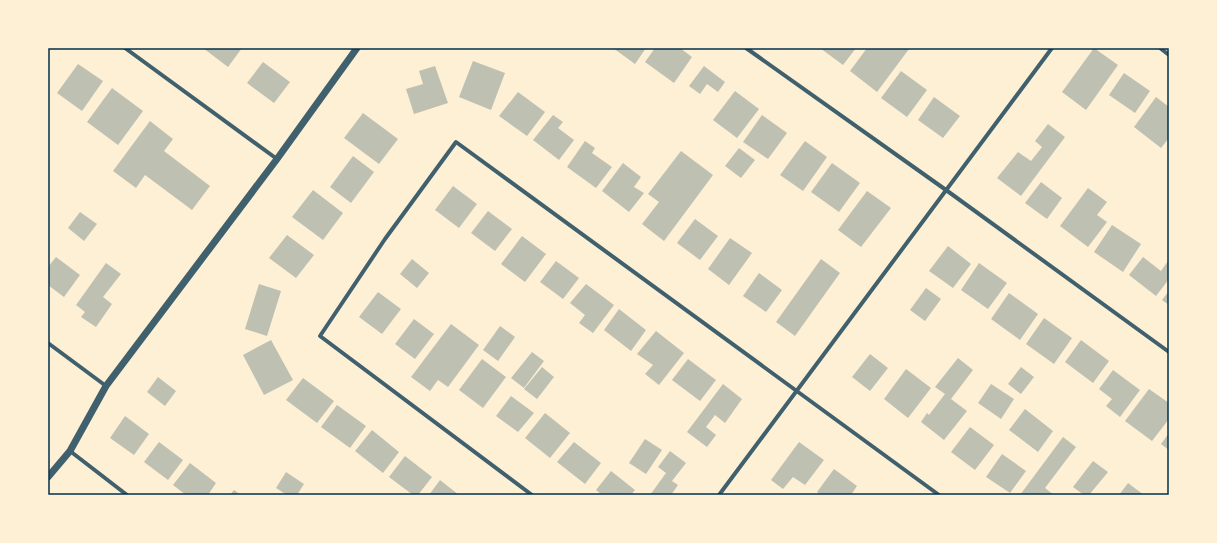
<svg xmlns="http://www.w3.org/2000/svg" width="1217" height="543" font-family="'Source Sans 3',sans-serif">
<rect width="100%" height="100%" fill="#fdf0d5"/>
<path fill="#bec0b2" d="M 203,48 L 242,48 L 228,67 Z
M 613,48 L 646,48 L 635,64 Z
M 655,48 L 680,48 L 692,57 L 674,83 L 645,62 Z
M 820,48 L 856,48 L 843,65 Z
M 867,48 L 907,48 L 909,49 L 877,92 L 850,71 Z
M 1094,48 L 1118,65 L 1086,110 L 1062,92 Z
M 473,61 L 505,73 L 491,110 L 459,97 Z
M 263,62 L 290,82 L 274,103 L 247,83 Z
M 78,64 L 103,81 L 82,111 L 57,93 Z
M 435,66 L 448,103 L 414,114 L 406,89 L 423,84 L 419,71 Z
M 704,66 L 725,82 L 718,92 L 707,84 L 700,94 L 689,86 Z
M 901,71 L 927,90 L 907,117 L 881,98 Z
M 1124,73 L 1150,91 L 1135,113 L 1109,95 Z
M 112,88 L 143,111 L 118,145 L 87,122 Z
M 735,91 L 759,109 L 737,138 L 713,120 Z
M 518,92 L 545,112 L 527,136 L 499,116 Z
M 934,97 L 960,116 L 943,138 L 918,120 Z
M 1156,97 L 1169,107 L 1169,138 L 1161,148 L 1134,127 Z
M 363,113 L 398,139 L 379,164 L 344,138 Z
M 553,115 L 563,122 L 558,128 L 574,140 L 559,160 L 533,140 Z
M 762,115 L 787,133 L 768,159 L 743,142 Z
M 150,121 L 173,139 L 164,151 L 210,186 L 192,210 L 145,175 L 136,188 L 113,171 Z
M 1048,124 L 1065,137 L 1021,196 L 997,178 L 1018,152 L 1031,161 L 1042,147 L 1035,141 Z
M 585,141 L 595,148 L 592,153 L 612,167 L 596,188 L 567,167 Z
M 805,141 L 827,157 L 803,191 L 780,175 Z
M 739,148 L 755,160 L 741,178 L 725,166 Z
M 681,151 L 713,175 L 664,241 L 642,224 L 659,202 L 648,194 Z
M 353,156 L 374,172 L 351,203 L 330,187 Z
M 623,163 L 641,177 L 634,187 L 644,193 L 629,212 L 602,191 Z
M 832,163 L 860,183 L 839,212 L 811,192 Z
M 1041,182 L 1062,198 L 1047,219 L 1025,203 Z
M 453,186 L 477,204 L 459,228 L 435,210 Z
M 1088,188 L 1107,202 L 1097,215 L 1107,222 L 1088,247 L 1060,226 Z
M 313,190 L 343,213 L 323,240 L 292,217 Z
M 867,191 L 891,208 L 861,247 L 838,230 Z
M 488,211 L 512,229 L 495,251 L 471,233 Z
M 80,212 L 97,224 L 84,241 L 68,228 Z
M 695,219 L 718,236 L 700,260 L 677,243 Z
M 1112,225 L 1141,244 L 1123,272 L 1094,252 Z
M 287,235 L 314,255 L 296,278 L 269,258 Z
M 522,236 L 546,254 L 525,282 L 501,264 Z
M 730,238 L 752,253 L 729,285 L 708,269 Z
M 948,246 L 971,264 L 953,288 L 929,271 Z
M 56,257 L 80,275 L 64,297 L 48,285 L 48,267 Z
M 1143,257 L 1161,271 L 1168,261 L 1169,262 L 1169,279 L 1156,296 L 1129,275 Z
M 412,259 L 429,273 L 417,288 L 400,274 Z
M 821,259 L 840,273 L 795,336 L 776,322 Z
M 556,261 L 579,278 L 563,299 L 540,282 Z
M 106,263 L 121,274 L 103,297 L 112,304 L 96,327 L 81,317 L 85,312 L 76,305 Z
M 979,263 L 1007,283 L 988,309 L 961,290 Z
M 759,273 L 782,290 L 766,312 L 743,296 Z
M 259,284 L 281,291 L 267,336 L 245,329 Z
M 586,284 L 614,305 L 593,333 L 579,323 L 585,315 L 570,303 Z
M 926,288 L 941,299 L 925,321 L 910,310 Z
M 1169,291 L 1169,305 L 1162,300 Z
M 378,292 L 401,309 L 382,334 L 359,317 Z
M 1009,293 L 1038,314 L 1020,340 L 991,319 Z
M 619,309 L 646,330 L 631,351 L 604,330 Z
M 1044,318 L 1072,338 L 1054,364 L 1026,344 Z
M 414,319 L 434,334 L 415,359 L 395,344 Z
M 451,324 L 479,345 L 448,387 L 438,380 L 430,391 L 411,377 Z
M 500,326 L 515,337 L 498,361 L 483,350 Z
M 656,331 L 684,353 L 659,385 L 645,374 L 653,365 L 637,354 Z
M 271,340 L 293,380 L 264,395 L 243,355 Z
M 1081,340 L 1109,361 L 1093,383 L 1065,362 Z
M 532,352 L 544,361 L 524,388 L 511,378 Z
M 870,354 L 888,368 L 870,391 L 852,377 Z
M 958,358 L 973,370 L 951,399 L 967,411 L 944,440 L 921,422 L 927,413 L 929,415 L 945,394 L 935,387 Z
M 482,359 L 506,377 L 483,408 L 459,390 Z
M 688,359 L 716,380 L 700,401 L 672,380 Z
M 542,367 L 554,377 L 537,399 L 524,389 Z
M 1021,367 L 1034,377 L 1021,394 L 1008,384 Z
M 906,369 L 931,388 L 908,418 L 884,399 Z
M 1113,370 L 1140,390 L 1120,417 L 1106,406 L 1112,399 L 1099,389 Z
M 158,377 L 176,391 L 165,406 L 147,392 Z
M 303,378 L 334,401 L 317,423 L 286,400 Z
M 723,384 L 742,399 L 725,423 L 715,415 L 706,427 L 716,435 L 707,447 L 687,432 Z
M 991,384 L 1014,399 L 1001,419 L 978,403 Z
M 1149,389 L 1169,403 L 1169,419 L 1152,441 L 1125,421 Z
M 511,396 L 534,413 L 518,432 L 496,416 Z
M 337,405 L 366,426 L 350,448 L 321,427 Z
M 1025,409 L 1053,431 L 1038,452 L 1009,430 Z
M 545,413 L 570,433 L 550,458 L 525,438 Z
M 125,416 L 149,434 L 134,455 L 110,438 Z
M 970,427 L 994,445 L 975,470 L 951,452 Z
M 372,430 L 399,452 L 383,473 L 355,451 Z
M 1169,433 L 1169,450 L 1161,444 Z
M 1063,437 L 1076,447 L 1045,488 L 1054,495 L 1020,495 Z
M 645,439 L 662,450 L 646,474 L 629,463 Z
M 159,442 L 183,460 L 168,480 L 144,462 Z
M 574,442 L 601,463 L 585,484 L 557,462 Z
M 799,442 L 824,460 L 805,485 L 793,477 L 783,489 L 771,480 Z
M 670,451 L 686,463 L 672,481 L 678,485 L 671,495 L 650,495 L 666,473 L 658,467 Z
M 1002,454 L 1026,471 L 1010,493 L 986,477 Z
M 405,456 L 432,477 L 418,495 L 413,495 L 389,477 Z
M 1093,461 L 1108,472 L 1089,495 L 1084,495 L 1073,487 Z
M 190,463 L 216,483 L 208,495 L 186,495 L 173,485 Z
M 834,469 L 857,486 L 851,495 L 821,495 L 817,492 Z
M 611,471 L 635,490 L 631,495 L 602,495 L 596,490 Z
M 286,472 L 304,484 L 297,495 L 287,495 L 276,488 Z
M 440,480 L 459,495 L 429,495 Z
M 1128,483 L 1144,495 L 1119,495 Z
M 234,490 L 241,495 L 230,495 Z"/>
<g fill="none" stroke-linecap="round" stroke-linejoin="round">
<path stroke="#3f606c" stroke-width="4" d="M 125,48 L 277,159
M 746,48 L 946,190 L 1169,352
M 1160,48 L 1169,55
M 48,343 L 106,386
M 70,451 L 127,495
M 532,495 L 320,336 L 385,239 L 456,142 L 939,495
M 719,495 L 1052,48"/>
<path stroke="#3f606c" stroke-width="7" d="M 48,477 L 70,451 L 106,386 L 277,159 L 357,48"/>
</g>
<rect width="1217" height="543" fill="none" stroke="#fdf0d5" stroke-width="98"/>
<rect x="49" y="49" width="1119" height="445" fill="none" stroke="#003049" stroke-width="1.5"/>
</svg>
